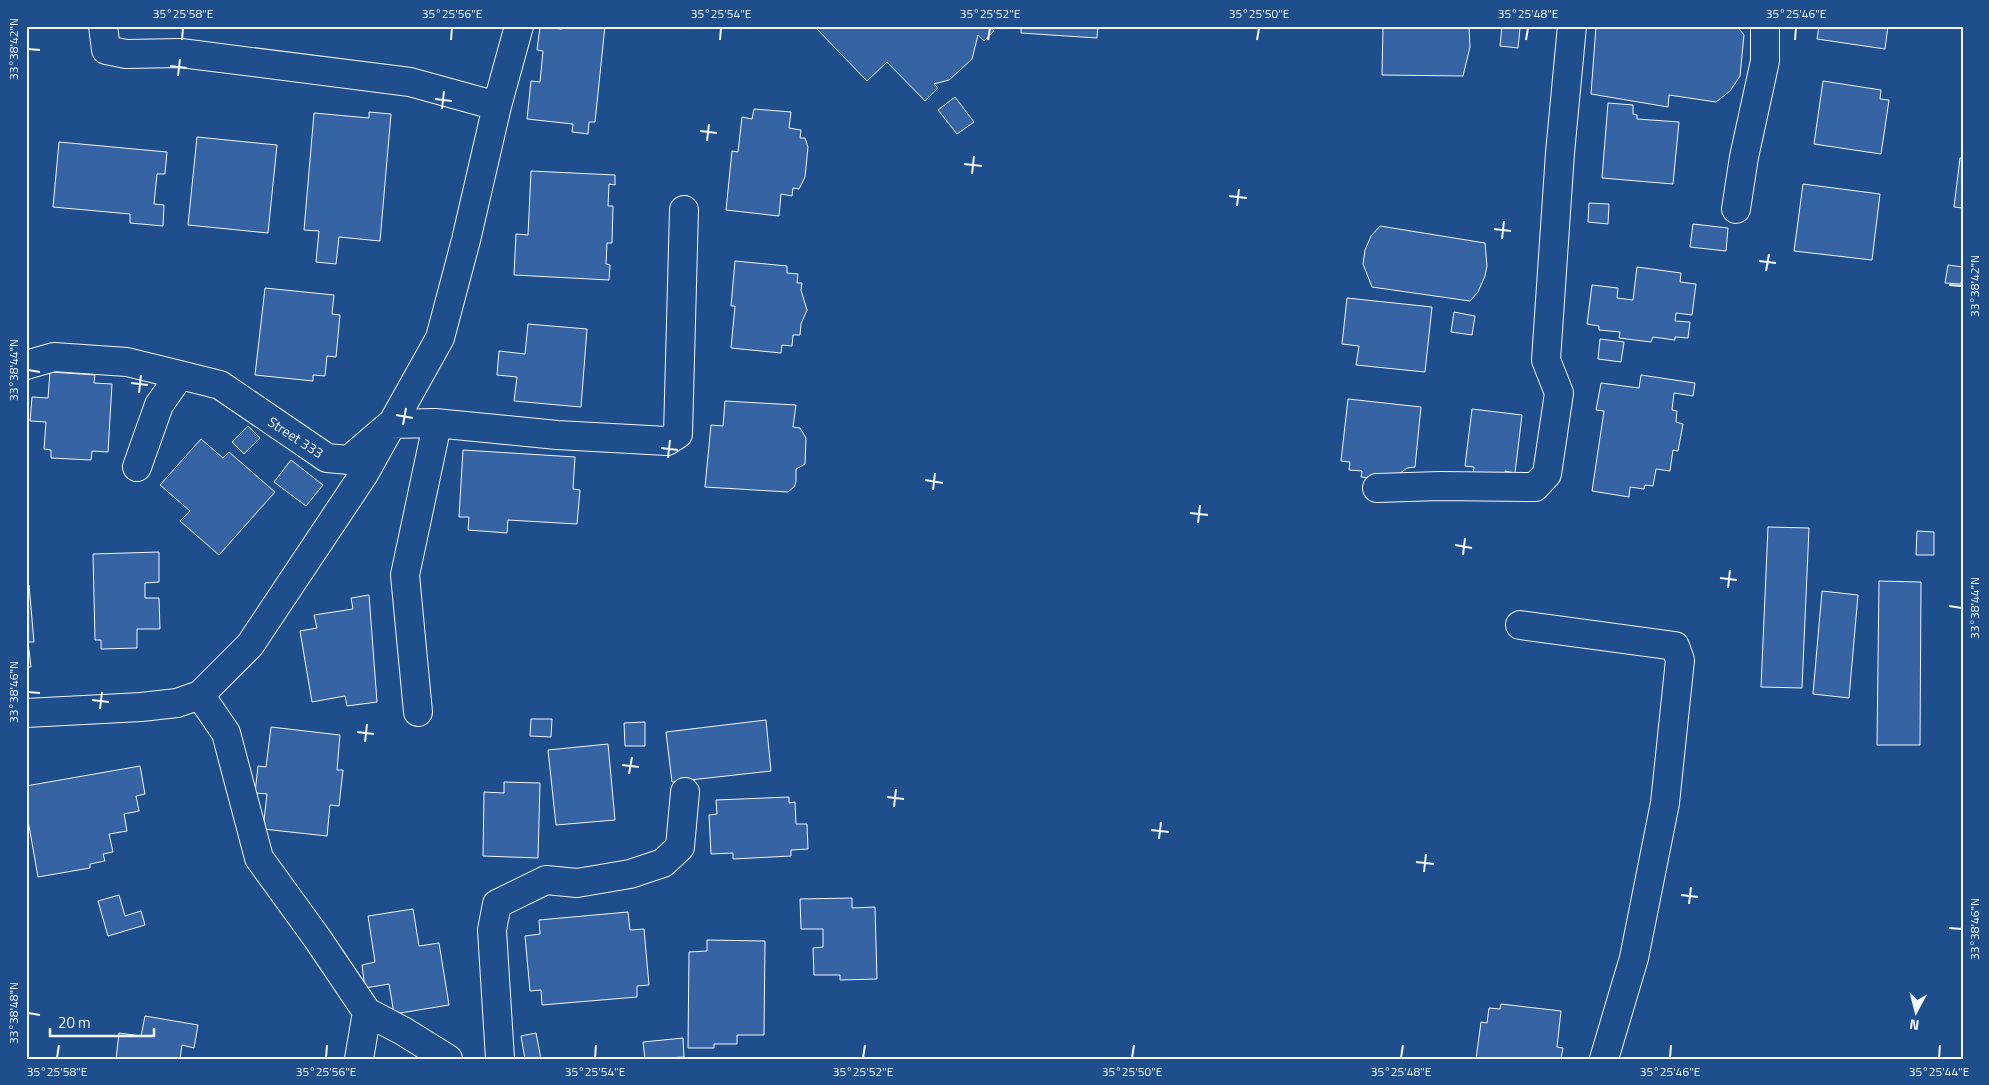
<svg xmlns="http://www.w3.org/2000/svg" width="1989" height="1085" font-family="'Titillium Web',sans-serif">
<rect width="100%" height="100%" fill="#1f4e8c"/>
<path fill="#3563a3" stroke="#f2f6ff" d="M 563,26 L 605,26 L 595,122 L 589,122 L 588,134 L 572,132 L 573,124 L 527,119 L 531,81 L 540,82 L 543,51 L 537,50 L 540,27 L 562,29 Z
M 814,26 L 906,26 L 907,28 L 908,26 L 989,26 L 994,31 L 984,41 L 978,35 L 972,59 L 949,80 L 934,84 L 938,88 L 925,101 L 887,62 L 867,81 Z
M 1021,26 L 1098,26 L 1097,38 L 1021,33 Z
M 1383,26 L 1469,26 L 1470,47 L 1463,76 L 1382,75 Z
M 1502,26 L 1520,28 L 1518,48 L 1500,46 Z
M 1596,26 L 1737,26 L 1744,35 L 1740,76 L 1730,91 L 1716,102 L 1669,95 L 1668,107 L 1591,94 Z
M 1819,26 L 1888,26 L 1885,49 L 1817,39 Z
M 1823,81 L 1881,90 L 1880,99 L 1889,100 L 1881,154 L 1814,144 Z
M 955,97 L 974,122 L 957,134 L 938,110 Z
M 1608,103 L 1633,105 L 1633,114 L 1637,115 L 1637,119 L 1679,122 L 1673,184 L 1602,178 Z
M 754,109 L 791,112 L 789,128 L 801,130 L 800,138 L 805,138 L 808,147 L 805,177 L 799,189 L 793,188 L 792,196 L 781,194 L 779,216 L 726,210 L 732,151 L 738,152 L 742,117 L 752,119 Z
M 369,112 L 391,114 L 380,241 L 339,237 L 336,264 L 316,262 L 319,231 L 304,230 L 314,113 L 369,118 Z
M 197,137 L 277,145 L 268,233 L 188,225 Z
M 59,142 L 167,152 L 165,174 L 157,174 L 154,204 L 164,205 L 163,226 L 130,223 L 130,214 L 53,207 Z
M 1960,158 L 1963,158 L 1963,208 L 1954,207 Z
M 531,171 L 615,175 L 615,185 L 609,184 L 608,206 L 613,206 L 612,243 L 607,243 L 606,264 L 610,265 L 609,280 L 514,275 L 516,234 L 528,235 Z
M 1803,184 L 1880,194 L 1872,260 L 1794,251 Z
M 1589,203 L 1609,204 L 1608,224 L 1588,222 Z
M 1693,224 L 1728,228 L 1726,251 L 1690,247 Z
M 1380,226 L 1485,243 L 1487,266 L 1485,276 L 1478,292 L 1470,301 L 1372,287 L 1363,264 L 1365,250 L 1371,236 Z
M 735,261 L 787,266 L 787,273 L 798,274 L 797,283 L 802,283 L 801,290 L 807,310 L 801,324 L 800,335 L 793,335 L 792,346 L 782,345 L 781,353 L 731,348 L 735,306 L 731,306 Z
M 1948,265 L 1963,267 L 1961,284 L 1945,283 Z
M 1637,267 L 1681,273 L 1680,282 L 1696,284 L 1692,315 L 1676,313 L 1675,321 L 1690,322 L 1688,338 L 1675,337 L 1675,340 L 1653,337 L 1651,342 L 1619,338 L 1620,332 L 1599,330 L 1599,326 L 1587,324 L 1592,285 L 1618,288 L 1617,298 L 1633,300 Z
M 265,288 L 334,295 L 332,314 L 340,315 L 336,357 L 327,356 L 325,376 L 313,375 L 313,381 L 255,375 Z
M 1347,298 L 1432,307 L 1425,372 L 1356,365 L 1359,346 L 1342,344 Z
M 1454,312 L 1475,316 L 1472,335 L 1451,332 Z
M 528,324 L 587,329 L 581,407 L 514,401 L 517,377 L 497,375 L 499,351 L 525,354 Z
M 1600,339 L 1624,342 L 1621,362 L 1598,359 Z
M 50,372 L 95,375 L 94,383 L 112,384 L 108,452 L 92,451 L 91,460 L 51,458 L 51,450 L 44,449 L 46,422 L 30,421 L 32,397 L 48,398 Z
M 1641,375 L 1695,383 L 1693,396 L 1674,393 L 1672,410 L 1677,411 L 1676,422 L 1683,424 L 1678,451 L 1673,450 L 1670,471 L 1656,469 L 1653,486 L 1645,485 L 1644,489 L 1630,487 L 1629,497 L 1592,491 L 1604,411 L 1596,410 L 1601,383 L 1639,388 Z
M 1348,399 L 1421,407 L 1415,467 L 1407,468 L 1399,474 L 1384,480 L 1361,477 L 1362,471 L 1349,470 L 1350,462 L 1341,461 Z
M 725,401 L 796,405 L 793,427 L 800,428 L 806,438 L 805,464 L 796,469 L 796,482 L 794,487 L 788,492 L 705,487 L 711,425 L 723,426 Z
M 1472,409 L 1522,415 L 1515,473 L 1505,471 L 1505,478 L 1473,474 L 1474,467 L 1465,466 Z
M 248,426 L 260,438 L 244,454 L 232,442 Z
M 201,439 L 223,458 L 229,452 L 275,492 L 219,555 L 180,521 L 190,511 L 160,485 Z
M 463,450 L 575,457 L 573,489 L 580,490 L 577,524 L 508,520 L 507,533 L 468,530 L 469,517 L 459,517 Z
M 291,460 L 323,485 L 306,506 L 274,482 Z
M 1768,527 L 1809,528 L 1802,688 L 1761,687 Z
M 1917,531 L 1934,532 L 1934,555 L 1916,555 Z
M 159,552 L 159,582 L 145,583 L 145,598 L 159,598 L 160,629 L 137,629 L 137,648 L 101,649 L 101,640 L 95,640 L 93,554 Z
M 1879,581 L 1921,582 L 1920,745 L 1877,745 Z
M 26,585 L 29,585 L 34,642 L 28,642 L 31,667 L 26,667 Z
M 1822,591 L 1858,595 L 1849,698 L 1813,694 Z
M 369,595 L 377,702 L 347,706 L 345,696 L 312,702 L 300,631 L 317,628 L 314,615 L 353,609 L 351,598 Z
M 531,719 L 552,719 L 551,737 L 530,736 Z
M 766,720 L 771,771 L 672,782 L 666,732 Z
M 645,722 L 645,746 L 625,746 L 624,723 Z
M 271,727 L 340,735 L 337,770 L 343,770 L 339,806 L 330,805 L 327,836 L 263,829 L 267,794 L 255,793 L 258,766 L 266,767 Z
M 608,744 L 615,820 L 556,825 L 548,750 Z
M 140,766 L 145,794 L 136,796 L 139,811 L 124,814 L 127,831 L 109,834 L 113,852 L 103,854 L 105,861 L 90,864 L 90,868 L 38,877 L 26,809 L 26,786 Z
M 504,782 L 540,783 L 538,858 L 483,856 L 484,792 L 504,793 Z
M 789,797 L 789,803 L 795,802 L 796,824 L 807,824 L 808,849 L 791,850 L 791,856 L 733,859 L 733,853 L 711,854 L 709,815 L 717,814 L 716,800 Z
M 119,895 L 125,916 L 141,911 L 145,925 L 108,936 L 98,901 Z
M 852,898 L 852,908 L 875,907 L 877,979 L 840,980 L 840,975 L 814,975 L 813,948 L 823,947 L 823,929 L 801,929 L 800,899 Z
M 413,909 L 419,946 L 439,943 L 449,1005 L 394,1014 L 389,984 L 365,988 L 362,965 L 375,962 L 368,916 Z
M 628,912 L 630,930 L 644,929 L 649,985 L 637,986 L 637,997 L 542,1005 L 541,990 L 530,991 L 525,936 L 540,934 L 539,920 Z
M 707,940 L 765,941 L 764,1035 L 737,1035 L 737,1044 L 714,1044 L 714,1048 L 688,1048 L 689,952 L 707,951 Z
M 1501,1004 L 1561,1011 L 1557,1047 L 1563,1048 L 1561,1059 L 1476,1059 L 1481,1022 L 1487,1023 L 1489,1008 L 1500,1009 Z
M 145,1016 L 198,1025 L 194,1048 L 182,1045 L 180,1059 L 116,1059 L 119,1033 L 141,1036 Z
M 536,1033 L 541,1059 L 525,1059 L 521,1036 Z
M 683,1038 L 684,1057 L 645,1059 L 643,1042 Z"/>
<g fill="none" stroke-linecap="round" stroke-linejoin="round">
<defs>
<path id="minor" d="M 103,26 L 106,50 L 126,54 L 181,53 L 410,82 L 497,106
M 1736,209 L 1744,157 L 1765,61 L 1765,26
M 26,365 L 54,357 L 127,362 L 180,375
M 137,467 L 159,405 L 180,375 L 220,385 L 327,458 L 349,460 L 391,424 L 435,423 L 557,435 L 667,441 L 678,434 L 684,210
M 1377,488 L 1440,486 L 1535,487 L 1547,474 L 1559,393 L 1546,360 L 1560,153 L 1572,26
M 1520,625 L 1675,646 L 1680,660 L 1665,803 L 1634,958 L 1604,1059
M 200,695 L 250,645 L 364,474 L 440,338 L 466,240 L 497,106 L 519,26
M 418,712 L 405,575 L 435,434 L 435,423
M 26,713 L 141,707 L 177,703 L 200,695 L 226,733 L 259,858 L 317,938 L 367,1012 L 403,1031 L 448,1059
M 359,1059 L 367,1012
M 500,1059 L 492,930 L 497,904 L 546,880 L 577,883 L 630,874 L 663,863 L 680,847 L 685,792"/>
</defs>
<use href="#minor" stroke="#f2f6ff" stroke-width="30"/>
<use href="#minor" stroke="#1f4e8c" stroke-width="28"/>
</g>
<path fill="none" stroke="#f2f6ff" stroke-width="2" d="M 182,40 L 183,28M 451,40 L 452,28M 720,40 L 721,28M 988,40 L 990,28M 1257,40 L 1259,28M 1526,40 L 1528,28M 1795,40 L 1796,28M 28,49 L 40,50M 170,66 L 187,68M 178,76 L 180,59M 435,99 L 452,101M 442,109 L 444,91M 700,131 L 717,133M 707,141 L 709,124M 964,164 L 982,166M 972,174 L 974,156M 1229,196 L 1247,198M 1237,206 L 1239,189M 1494,229 L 1511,231M 1502,239 L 1504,221M 1759,261 L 1776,263M 1766,271 L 1769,254M 1949,285 L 1962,286M 28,370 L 40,372M 131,383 L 148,385M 139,393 L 141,375M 396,415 L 413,418M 403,425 L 406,408M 661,448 L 678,450M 668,458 L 670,440M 925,480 L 943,483M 933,490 L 935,473M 1190,513 L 1208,515M 1198,523 L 1200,505M 1455,545 L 1472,548M 1463,555 L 1465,538M 1720,578 L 1737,580M 1728,588 L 1730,570M 1949,606 L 1962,608M 28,692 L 40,693M 92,700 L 109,702M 100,709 L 102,692M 357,732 L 374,734M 365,742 L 367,724M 622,765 L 639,767M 629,774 L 632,757M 887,797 L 904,799M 894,807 L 896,789M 1151,830 L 1169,832M 1159,839 L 1161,822M 1416,862 L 1434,864M 1424,872 L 1426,854M 1681,895 L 1698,897M 1689,904 L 1691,887M 1949,928 L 1962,929M 28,1013 L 40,1015M 57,1058 L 59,1045M 326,1058 L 327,1045M 595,1058 L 596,1045M 863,1058 L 865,1045M 1132,1058 L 1134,1045M 1401,1058 L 1403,1045M 1670,1058 L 1671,1045M 1939,1058 L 1940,1045"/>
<g text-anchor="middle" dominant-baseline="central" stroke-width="4" stroke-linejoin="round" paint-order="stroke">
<g font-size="14" fill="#f2f6ff" stroke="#1f4e8c">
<text transform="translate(296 437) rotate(33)">Street 333</text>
</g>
</g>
<rect width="1989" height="1085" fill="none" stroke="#1f4e8c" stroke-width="55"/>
<g transform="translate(1916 1012) rotate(187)" stroke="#1f4e8c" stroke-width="4" paint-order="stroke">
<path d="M0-4L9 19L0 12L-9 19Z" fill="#f2f6ff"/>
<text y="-8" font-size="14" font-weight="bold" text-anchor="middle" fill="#f2f6ff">N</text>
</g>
<path d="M50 1028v8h104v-8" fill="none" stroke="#f2f6ff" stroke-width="2.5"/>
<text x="58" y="1028" font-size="15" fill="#f2f6ff" stroke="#1f4e8c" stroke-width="4" paint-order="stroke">20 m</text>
<rect x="28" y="28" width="1934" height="1030" fill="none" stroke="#f2f6ff" stroke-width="2"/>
<g font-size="12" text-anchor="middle" fill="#f2f6ff">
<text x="183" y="18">35°25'58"E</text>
<text x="452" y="18">35°25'56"E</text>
<text x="721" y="18">35°25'54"E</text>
<text x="990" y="18">35°25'52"E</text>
<text x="1259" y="18">35°25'50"E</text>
<text x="1528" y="18">35°25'48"E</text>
<text x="1796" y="18">35°25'46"E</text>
<text transform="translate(14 49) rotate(-90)" y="4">33°38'42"N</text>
<text transform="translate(1975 286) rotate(-90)" y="4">33°38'42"N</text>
<text transform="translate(14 370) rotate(-90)" y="4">33°38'44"N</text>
<text transform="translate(1975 608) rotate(-90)" y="4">33°38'44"N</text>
<text transform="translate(14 692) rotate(-90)" y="4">33°38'46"N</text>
<text transform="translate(1975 929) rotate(-90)" y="4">33°38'46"N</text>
<text transform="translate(14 1013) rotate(-90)" y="4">33°38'48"N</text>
<text x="57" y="1076">35°25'58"E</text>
<text x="326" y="1076">35°25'56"E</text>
<text x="595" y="1076">35°25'54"E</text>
<text x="863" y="1076">35°25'52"E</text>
<text x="1132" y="1076">35°25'50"E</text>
<text x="1401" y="1076">35°25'48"E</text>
<text x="1670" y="1076">35°25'46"E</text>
<text x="1939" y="1076">35°25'44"E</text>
</g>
</svg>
